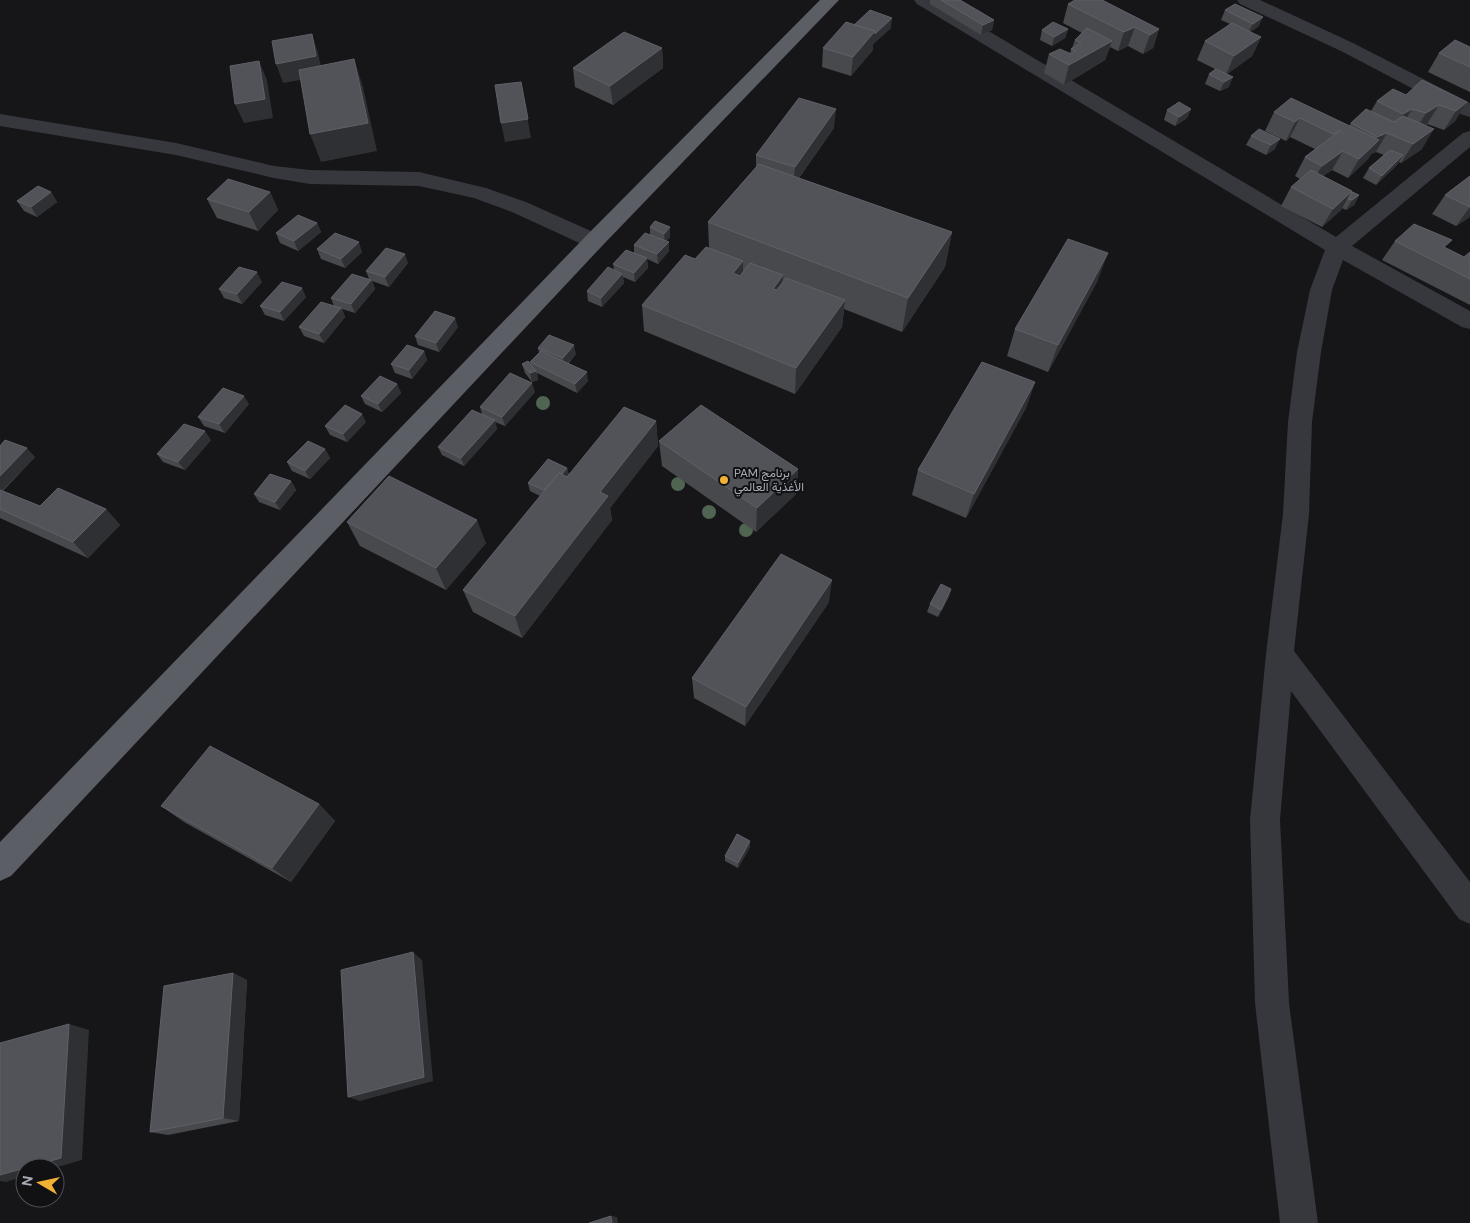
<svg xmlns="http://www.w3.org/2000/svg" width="1470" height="1223" font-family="'DM Sans',Vazirmatn,sans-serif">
<rect width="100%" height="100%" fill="#161618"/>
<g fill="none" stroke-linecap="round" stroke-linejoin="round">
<path fill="#37383d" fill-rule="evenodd" d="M 914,0 L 936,0 L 1336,237 L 1463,133 L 1470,131 L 1470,147 L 1352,246 L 1470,311 L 1470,329 L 1462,327 L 1343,260 L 1332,290 L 1321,352 L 1312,422 L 1309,514 L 1294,651 L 1470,882 L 1470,924 L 1459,919 L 1291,691 L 1280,820 L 1289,1003 L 1318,1223 L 1280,1223 L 1255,1003 L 1250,820 L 1266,654 L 1283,514 L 1288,422 L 1297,352 L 1310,290 L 1325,250 L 917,4 Z
M 1237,0 L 1260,0 L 1353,43 L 1470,103 L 1470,117 L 1463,115 L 1341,51 L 1240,4 Z
M 0,114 L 176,143 L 274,166 L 310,170 L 419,172 L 486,188 L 526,202 L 602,236 L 605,241 L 602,246 L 594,248 L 586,246 L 512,212 L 474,198 L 419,186 L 310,184 L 274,178 L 176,155 L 0,126 Z"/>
<path fill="#5b5e65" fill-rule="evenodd" d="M 820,0 L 839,0 L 602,246 L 11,876 L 0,881 L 0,842 L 586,236 Z"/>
</g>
<g fill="#506452">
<circle cx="543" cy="403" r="7"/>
<circle cx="678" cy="484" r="7"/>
<circle cx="709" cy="512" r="7"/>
<circle cx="746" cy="530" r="7"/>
</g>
<path fill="#47494d" d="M 930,0 L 960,0 L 994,20 L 992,30 L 981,35 L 930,4 Z
M 1068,4 L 1159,29 L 1153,48 L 1143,54 L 1128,46 L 1118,51 L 1110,47 L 1105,60 L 1064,85 L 1044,73 L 1049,54 L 1070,53 L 1071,49 L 1072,48 L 1075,40 L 1082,33 L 1063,23 Z
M 1225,10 L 1259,26 L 1250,32 L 1261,37 L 1252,56 L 1227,74 L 1229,87 L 1220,91 L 1205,84 L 1209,74 L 1215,69 L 1197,60 L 1205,41 L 1230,24 L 1221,20 Z
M 854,25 L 891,28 L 873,44 L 873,50 L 851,76 L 822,67 L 823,48 Z
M 1068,29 L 1065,38 L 1052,46 L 1040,40 L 1042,30 Z
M 1470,47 L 1470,92 L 1428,72 L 1439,53 Z
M 662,48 L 663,68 L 613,105 L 575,87 L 573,68 Z
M 1406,95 L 1467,102 L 1455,121 L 1444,130 L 1427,124 L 1425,126 L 1422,149 L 1401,163 L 1399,162 L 1397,165 L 1376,185 L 1363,178 L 1369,168 L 1384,155 L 1376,152 L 1371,154 L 1368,159 L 1348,178 L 1332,170 L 1323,176 L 1359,195 L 1354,205 L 1346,210 L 1342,208 L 1341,210 L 1322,227 L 1281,206 L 1291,187 L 1300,179 L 1295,176 L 1305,157 L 1315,149 L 1290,137 L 1286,141 L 1265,131 L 1274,112 L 1349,126 L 1351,123 L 1371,111 L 1377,101 Z
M 1191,109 L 1187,118 L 1175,126 L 1164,120 L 1167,110 Z
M 834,128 L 799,178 L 952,232 L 945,267 L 902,332 L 844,309 L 842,327 L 795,394 L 644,331 L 642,305 L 709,248 L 708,222 L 756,167 L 756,155 Z
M 1259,129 L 1275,149 L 1266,155 L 1246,145 L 1251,136 Z
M 1470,176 L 1470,217 L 1456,226 L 1432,214 L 1445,195 Z
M 51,192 L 57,202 L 37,217 L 24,211 L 17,201 Z
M 270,192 L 278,210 L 258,231 L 217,218 L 207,199 Z
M 655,221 L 670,237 L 666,241 L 669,251 L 658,264 L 647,259 L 648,268 L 635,282 L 623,277 L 624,283 L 602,307 L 588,301 L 587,291 L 614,270 L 613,264 L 634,254 L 634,245 L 650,235 L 650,227 Z
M 317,223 L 321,232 L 298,251 L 280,243 L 276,233 Z
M 1395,241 L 1446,248 L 1464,257 L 1470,252 L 1470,305 L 1382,260 Z
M 317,249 L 362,252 L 345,268 L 321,259 Z
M 408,263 L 389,287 L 372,281 L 375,289 L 355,313 L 342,309 L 345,317 L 324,343 L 304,336 L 299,327 L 334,306 L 331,298 L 369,279 L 366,271 Z
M 1098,280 L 1048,372 L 1007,356 L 1015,329 Z
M 262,282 L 242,304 L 224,298 L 219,289 Z
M 306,297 L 284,321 L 265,315 L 260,306 Z
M 458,327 L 439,352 L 418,345 L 415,336 Z
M 538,348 L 576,354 L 568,364 L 588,381 L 577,393 L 537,373 L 538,380 L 532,382 L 525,373 L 522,364 L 531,364 L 530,362 L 539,353 Z
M 424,351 L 427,360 L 412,379 L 395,373 L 391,364 Z
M 1035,382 L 1026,408 L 966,518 L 912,495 L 918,470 Z
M 397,384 L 401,393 L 382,412 L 365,404 L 361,396 Z
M 535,392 L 505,426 L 495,422 L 497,429 L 464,466 L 442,455 L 438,447 L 482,414 L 480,407 Z
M 249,404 L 225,433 L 204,426 L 198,417 Z
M 656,421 L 658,446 L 610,508 L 612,520 L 522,638 L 473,612 L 463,590 L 540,496 L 530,491 L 528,483 L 567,468 L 569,475 Z
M 366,422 L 347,442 L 330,435 L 325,426 Z
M 211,440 L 185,470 L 163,462 L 157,454 Z
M 659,441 L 798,469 L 796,494 L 756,532 L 662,466 Z
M 0,446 L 35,457 L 3,491 L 40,506 L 106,509 L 120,525 L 88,558 L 0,518 Z
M 325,449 L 330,458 L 310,479 L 292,471 L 287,462 Z
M 291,481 L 296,490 L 280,510 L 259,502 L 254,494 Z
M 347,522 L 486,543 L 446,590 L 360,546 Z
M 951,589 L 949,597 L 938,617 L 927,612 L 930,604 Z
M 829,602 L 745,726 L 694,698 L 692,678 Z
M 319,804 L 335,821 L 291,882 L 184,822 L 161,806 Z
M 750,841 L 750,847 L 738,868 L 725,861 L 725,856 Z
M 233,973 L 247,980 L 239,1121 L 168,1135 L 150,1132 Z"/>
<path fill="#2f3033" d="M 1263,17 L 1259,26 L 1248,33 L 1253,24 Z
M 892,18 L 891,28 L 873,44 L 873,50 L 851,76 L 853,57 L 875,31 Z
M 994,20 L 992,30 L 981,35 L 983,25 Z
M 1135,27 L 1128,46 L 1118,51 L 1124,32 Z
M 1068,29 L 1065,38 L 1052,46 L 1054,37 Z
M 1159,29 L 1153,48 L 1143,54 L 1150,35 Z
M 312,34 L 318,53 L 323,76 L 283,83 L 276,64 Z
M 1261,37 L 1252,56 L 1226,75 L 1234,56 Z
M 1112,41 L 1105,60 L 1064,85 L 1069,65 Z
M 662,48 L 663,68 L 613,105 L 610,86 Z
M 354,59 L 363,87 L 377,151 L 321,162 L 310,134 Z
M 259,61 L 267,80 L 273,118 L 244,123 L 235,104 Z
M 1233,77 L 1229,87 L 1220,91 L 1224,82 Z
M 521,82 L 531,138 L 505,142 L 501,123 Z
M 1467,102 L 1455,121 L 1444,130 L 1456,111 Z
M 1439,105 L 1427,124 L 1414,132 L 1426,113 Z
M 836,109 L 834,128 L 793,186 L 795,167 Z
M 1191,109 L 1187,118 L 1175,126 L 1179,117 Z
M 1412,109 L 1401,128 L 1391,133 L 1403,114 Z
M 1300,118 L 1290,137 L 1286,141 L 1295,122 Z
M 1434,129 L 1422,149 L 1401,163 L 1413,144 Z
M 1387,133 L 1376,152 L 1371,154 L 1368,159 L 1348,178 L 1359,159 L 1371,148 L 1377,137 Z
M 1280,139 L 1275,149 L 1266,155 L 1271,145 Z
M 1343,151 L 1332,170 L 1311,184 L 1322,166 Z
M 1403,155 L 1397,165 L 1376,185 L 1382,176 Z
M 1352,191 L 1341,210 L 1322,227 L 1333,209 Z
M 51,192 L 57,202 L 37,217 L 31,207 Z
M 270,192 L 278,210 L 258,231 L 249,212 Z
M 1359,195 L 1354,205 L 1346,210 L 1352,200 Z
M 1470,207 L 1470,217 L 1456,226 Z
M 317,223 L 321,232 L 298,251 L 294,241 Z
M 670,227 L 670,237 L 665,243 L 664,234 Z
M 952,232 L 945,267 L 902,332 L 908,298 Z
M 359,242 L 362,252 L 345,268 L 341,259 Z
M 669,242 L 669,251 L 658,264 L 657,254 Z
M 1108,253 L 1098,280 L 1048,372 L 1058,345 Z
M 405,254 L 408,263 L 389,287 L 385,277 Z
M 647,258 L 648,268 L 635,282 L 634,273 Z
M 743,261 L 743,288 L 733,273 Z
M 257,272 L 262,282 L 242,304 L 237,294 Z
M 622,274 L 624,283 L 602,307 L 601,298 Z
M 783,275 L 781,302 L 773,289 Z
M 371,280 L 375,289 L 355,313 L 351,304 Z
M 302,288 L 306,297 L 284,321 L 280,312 Z
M 845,300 L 842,327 L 795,394 L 796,368 Z
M 341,308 L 345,317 L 324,343 L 319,334 Z
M 455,318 L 458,327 L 439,352 L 436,343 Z
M 574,345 L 576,354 L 564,367 L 563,358 Z
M 424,351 L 427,360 L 412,379 L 409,370 Z
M 536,371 L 538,380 L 532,382 L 530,373 Z
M 587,372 L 588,381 L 577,393 L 575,384 Z
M 1035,382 L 1026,408 L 966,518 L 974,494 Z
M 532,383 L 535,392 L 505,426 L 502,417 Z
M 397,384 L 401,393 L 382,412 L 378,404 Z
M 244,396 L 249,404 L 225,433 L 219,424 Z
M 362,414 L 366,422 L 347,442 L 343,434 Z
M 495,420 L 497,429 L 464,466 L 461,458 Z
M 656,421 L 658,446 L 610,508 L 612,520 L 522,638 L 515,616 L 600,492 Z
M 205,431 L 211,440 L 185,470 L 178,462 Z
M 27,448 L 35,457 L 0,493 L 0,476 Z
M 325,449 L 330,458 L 310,479 L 305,471 Z
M 567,468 L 569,476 L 548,492 Z
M 798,469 L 796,494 L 756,532 L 757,508 Z
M 291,481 L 296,490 L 280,510 L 275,502 Z
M 106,509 L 120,525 L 88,558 L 73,542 Z
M 477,520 L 486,543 L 446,590 L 436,568 Z
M 832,580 L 829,602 L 745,726 L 746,707 Z
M 951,589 L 949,597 L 938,617 L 941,610 Z
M 319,804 L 335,821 L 291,882 L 272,868 Z
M 750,841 L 750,847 L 738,868 L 738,863 Z
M 413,952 L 422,960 L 433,1081 L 360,1101 L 348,1097 Z
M 233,973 L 247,980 L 239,1121 L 223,1118 Z
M 69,1024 L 89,1030 L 82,1160 L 54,1168 L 25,1168 Z
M 25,1168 L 25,1176 L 6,1182 L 0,1181 L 0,1175 Z
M 611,1216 L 617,1217 L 618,1223 L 612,1223 Z"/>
<path fill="#525359" stroke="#5f6168" d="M 941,0 L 960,0 L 994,20 L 983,25 Z
M 1075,0 L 1102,0 L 1159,29 L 1150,35 L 1135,27 L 1124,32 L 1068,4 Z
M 1235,4 L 1263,17 L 1253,24 L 1225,10 Z
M 870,10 L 892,18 L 875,34 L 875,31 L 854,25 Z
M 846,22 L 875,31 L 853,57 L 823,48 Z
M 1053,22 L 1068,29 L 1054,37 L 1042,30 Z
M 1232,23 L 1261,37 L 1234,56 L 1205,41 Z
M 1087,28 L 1112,41 L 1069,65 L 1049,54 L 1060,49 L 1071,54 L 1075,51 L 1071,49 L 1081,43 L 1075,40 Z
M 624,32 L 662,48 L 610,86 L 573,68 Z
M 312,34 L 316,56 L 276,64 L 272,41 Z
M 1455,40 L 1470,47 L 1470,67 L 1439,53 Z
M 354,59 L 368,123 L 310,134 L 299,70 Z
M 259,61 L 265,99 L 235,104 L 230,66 Z
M 1216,69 L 1233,77 L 1224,82 L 1209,74 Z
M 1422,80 L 1467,102 L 1456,111 L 1439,105 L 1426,113 L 1412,109 L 1403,114 L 1377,101 L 1393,89 L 1406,95 Z
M 521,82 L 528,119 L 501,123 L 495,85 Z
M 799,98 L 836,109 L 795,167 L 756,155 Z
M 1291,98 L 1379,140 L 1359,159 L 1343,151 L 1322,166 L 1305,157 L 1341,130 L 1333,134 L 1300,118 L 1295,122 L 1274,112 Z
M 1179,102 L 1191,109 L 1179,117 L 1167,110 Z
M 1366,109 L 1394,122 L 1403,116 L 1434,129 L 1413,144 L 1387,133 L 1377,137 L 1351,123 Z
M 1259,129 L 1280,139 L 1271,145 L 1251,136 Z
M 1390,150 L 1403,155 L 1382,176 L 1369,168 Z
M 759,164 L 952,232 L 908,298 L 708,222 Z
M 1311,170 L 1352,191 L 1333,209 L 1291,187 Z
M 1470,176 L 1470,207 L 1445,195 Z
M 228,179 L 270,192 L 249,212 L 207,199 Z
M 38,186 L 51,192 L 31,207 L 17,201 Z
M 1352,192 L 1359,195 L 1352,200 L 1348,199 Z
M 298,215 L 317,223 L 294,241 L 276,233 Z
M 655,221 L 670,227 L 664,234 L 650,227 Z
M 1414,224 L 1452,240 L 1444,247 L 1464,257 L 1470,252 L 1470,279 L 1395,241 Z
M 335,233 L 359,242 L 341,259 L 317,249 Z
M 645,233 L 669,242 L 657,254 L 634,245 Z
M 1068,239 L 1108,253 L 1058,345 L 1015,329 Z
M 706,247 L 743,261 L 733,273 L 740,276 L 750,263 L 783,275 L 773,289 L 777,290 L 786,278 L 845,300 L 796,368 L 642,305 L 685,255 L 695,259 Z
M 386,248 L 405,254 L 385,277 L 366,271 Z
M 626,250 L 647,258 L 634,273 L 613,264 Z
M 239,267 L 257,272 L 237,294 L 219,289 Z
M 608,267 L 622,274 L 601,298 L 587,291 Z
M 352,274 L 371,280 L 351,304 L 331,298 Z
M 282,282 L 302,288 L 280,312 L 260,306 Z
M 321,302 L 341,308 L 319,334 L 299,327 Z
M 435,311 L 455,318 L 436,343 L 415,336 Z
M 549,335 L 574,345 L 563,358 L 538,348 Z
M 407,345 L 424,351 L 409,370 L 391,364 Z
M 541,351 L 587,372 L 575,384 L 530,362 Z
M 528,361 L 536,371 L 530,373 L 522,364 Z
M 982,362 L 1035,382 L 974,494 L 918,470 Z
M 510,373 L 532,383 L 502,417 L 480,407 Z
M 380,376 L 397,384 L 378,404 L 361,396 Z
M 223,388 L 244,396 L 219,424 L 198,417 Z
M 345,405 L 362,414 L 343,434 L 325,426 Z
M 701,405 L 798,469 L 757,508 L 659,441 Z
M 624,407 L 656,421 L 600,492 L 608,496 L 515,616 L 463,590 L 559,473 L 567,477 Z
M 472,410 L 495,420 L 461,458 L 438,447 Z
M 184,424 L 205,431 L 178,462 L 157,454 Z
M 5,440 L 27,448 L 0,476 L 0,446 Z
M 308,441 L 325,449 L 305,471 L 287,462 Z
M 548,459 L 567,468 L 562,474 L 559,473 L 544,490 L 528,483 Z
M 270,474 L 291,481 L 275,502 L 254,494 Z
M 389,476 L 477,520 L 436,568 L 347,522 Z
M 58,488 L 106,509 L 73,542 L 0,509 L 0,490 L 40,506 Z
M 781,554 L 832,580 L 746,707 L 692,678 Z
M 941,584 L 951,589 L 941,610 L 930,604 Z
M 210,746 L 319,804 L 272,868 L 161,806 Z
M 737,834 L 750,841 L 738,863 L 725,856 Z
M 413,952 L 424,1077 L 348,1097 L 341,970 Z
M 233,973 L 223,1118 L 150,1132 L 164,986 Z
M 69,1024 L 61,1158 L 0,1175 L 0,1043 Z
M 611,1216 L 612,1223 L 589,1223 Z"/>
<circle fill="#f2b134" stroke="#111113" stroke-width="2" cx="724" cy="480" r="5"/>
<g text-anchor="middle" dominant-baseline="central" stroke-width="4" stroke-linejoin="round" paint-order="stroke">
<g font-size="12" fill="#a8adb8" stroke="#111113" text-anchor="start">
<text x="734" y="473">PAM برنامج<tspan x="734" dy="14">الأغذية العالمي</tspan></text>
</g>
</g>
<g transform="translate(40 1183) rotate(279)"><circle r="24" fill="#111113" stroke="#4d4f55"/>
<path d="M0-4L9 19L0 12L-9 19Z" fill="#f2b134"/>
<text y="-8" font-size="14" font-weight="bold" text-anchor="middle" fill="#a8adb8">N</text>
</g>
</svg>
